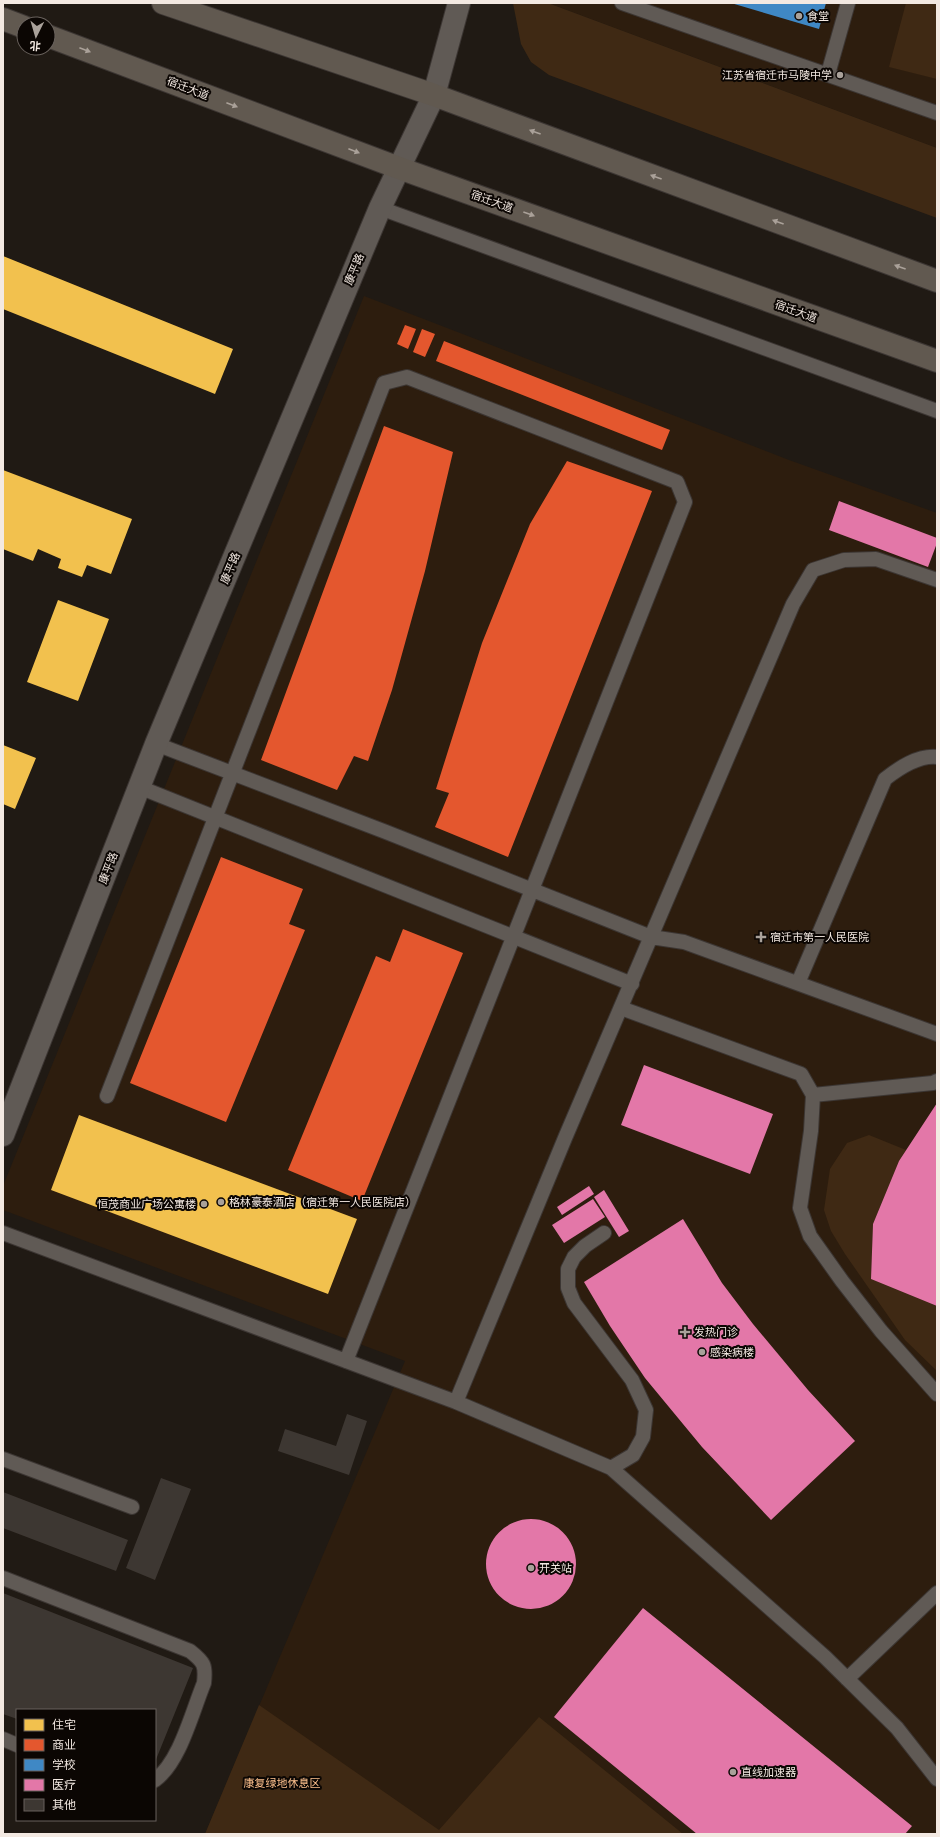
<svg xmlns="http://www.w3.org/2000/svg" width="940" height="1837" font-family="Jost,'Noto Sans SC',sans-serif">
<rect width="100%" height="100%" fill="#201a14"/>
<path fill="#2d1d0e" d="M 548,3 L 937,3 L 937,148 Z
M 364,296 L 789,460 L 937,513 L 937,1834 L 205,1834 L 405,1361 L 3,1210 L 3,1186 Z"/>
<path fill="#3f2914" d="M 513,3 L 548,3 L 937,148 L 937,218 L 549,75 L 531,62 L 521,44 Z
M 906,3 L 937,3 L 937,79 L 889,67 Z
M 869,1135 L 906,1150 L 899,1161 L 873,1224 L 871,1279 L 937,1306 L 937,1371 L 905,1340 L 845,1254 L 831,1231 L 824,1210 L 830,1169 L 847,1143 Z
M 259,1705 L 439,1830 L 539,1717 L 683,1834 L 205,1834 Z"/>
<path fill="#f2c14e" d="M 3,256 L 233,349 L 215,394 L 3,309 Z
M 3,470 L 132,519 L 111,574 L 87,565 L 82,577 L 58,568 L 61,559 L 38,549 L 33,561 L 3,549 Z
M 58,600 L 109,619 L 78,701 L 27,682 Z
M 3,745 L 36,758 L 15,809 L 3,804 Z
M 79,1115 L 357,1219 L 328,1294 L 51,1190 Z"/>
<path fill="#e4572e" d="M 405,325 L 416,329 L 408,349 L 397,344 Z
M 422,329 L 435,334 L 425,357 L 413,352 Z
M 444,341 L 670,430 L 662,450 L 436,361 Z
M 384,426 L 453,452 L 425,571 L 392,690 L 368,761 L 354,756 L 337,790 L 261,760 Z
M 567,461 L 652,491 L 508,857 L 435,827 L 449,793 L 436,789 L 482,643 L 530,524 Z
M 221,857 L 303,889 L 289,924 L 305,930 L 226,1122 L 130,1083 Z
M 403,929 L 463,953 L 362,1201 L 288,1170 L 376,956 L 390,962 Z"/>
<path fill="#3f88c5" d="M 731,3 L 826,3 L 819,29 Z"/>
<path fill="#e377a8" d="M 839,501 L 937,538 L 937,543 L 928,567 L 829,530 Z
M 644,1065 L 773,1114 L 750,1174 L 621,1125 Z
M 937,1103 L 937,1306 L 871,1279 L 873,1224 L 899,1161 Z
M 589,1186 L 594,1194 L 562,1215 L 557,1207 Z
M 604,1190 L 629,1231 L 619,1237 L 594,1197 Z
M 593,1199 L 605,1217 L 564,1243 L 552,1225 Z
M 683,1219 L 722,1283 L 753,1324 L 808,1390 L 855,1441 L 771,1520 L 702,1447 L 645,1378 L 610,1326 L 584,1282 Z
M486 1564a45 45 0 1 1 90 0a45 45 0 1 1-90 0Z
M 643,1608 L 912,1826 L 905,1834 L 697,1834 L 554,1717 Z"/>
<path fill="#3d3732" d="M 347,1414 L 367,1421 L 349,1475 L 278,1451 L 285,1429 L 336,1446 Z
M 161,1478 L 191,1489 L 155,1580 L 126,1568 Z
M 3,1492 L 128,1540 L 116,1571 L 3,1528 Z
M 3,1593 L 193,1668 L 155,1762 L 155,1710 L 17,1710 L 17,1719 L 3,1714 Z"/>
<g fill="none" stroke-linecap="round" stroke-linejoin="round">
<defs>
<path id="lane" d="M 622,3 L 937,113
M 828,74 L 848,3
M 380,208 L 937,411
M 937,580 L 876,559 L 844,560 L 813,570 L 793,604 L 565,1138 L 456,1402 L 611,1468 L 825,1657 L 897,1728 L 937,1779
M 156,744 L 386,832 L 651,937 L 684,942 L 937,1034
M 139,787 L 632,984
M 798,983 L 885,779 C 899,768 918,755 937,757
M 621,1008 L 801,1074 L 813,1095 L 811,1131 L 800,1208 L 810,1236 L 842,1281 L 881,1331 L 937,1394
M 813,1095 L 933,1083 L 937,1081
M 107,1096 L 384,383 L 407,377 L 677,482 L 685,502 L 346,1361
M 3,1233 L 456,1402
M 604,1233 L 585,1246 L 574,1257 L 568,1269 L 568,1288 L 574,1303 L 632,1380 L 646,1410 L 643,1437 L 633,1455 L 611,1468
M 3,1459 L 132,1507
M 3,1578 L 190,1651 C 204,1662 206,1665 204,1683 C 192,1712 180,1762 155,1780
M 847,1679 L 937,1593
M 3,1739 L 17,1745"/>
<path id="secondary" d="M 3,1135 L 156,744 L 380,208 L 434,95 L 459,3"/>
<path id="primary" d="M 163,3 L 434,95 L 937,281
M 3,19 L 24,27
M 48,36 L 399,168 L 937,361"/>
</defs>
<use href="#lane" stroke="#3c3633" stroke-width="16"/>
<use href="#secondary" stroke="#3c3633" stroke-width="24"/>
<use href="#primary" stroke="#3c3633" stroke-width="24"/>
<use href="#lane" stroke="#605a55" stroke-width="14"/>
<use href="#secondary" stroke="#605a55" stroke-width="22"/>
<use href="#primary" stroke="#615950" stroke-width="22"/>
</g>
<defs><path id="oneway-solid" d="M-6-.8H1V-3.2L6.5 0L1 3.2V.8H-6Z"/></defs>
<g fill="#aaa199">
<use href="#oneway-solid" transform="translate(85 50) rotate(21)"/>
<use href="#oneway-solid" transform="translate(232 105) rotate(21)"/>
<use href="#oneway-solid" transform="translate(535 132) rotate(-160)"/>
<use href="#oneway-solid" transform="translate(354 151) rotate(21)"/>
<use href="#oneway-solid" transform="translate(656 177) rotate(-160)"/>
<use href="#oneway-solid" transform="translate(529 214) rotate(20)"/>
<use href="#oneway-solid" transform="translate(778 222) rotate(-160)"/>
<use href="#oneway-solid" transform="translate(900 267) rotate(-160)"/>
</g>
<g fill="#a9a19a" stroke="#0b0603" stroke-width="1.5">
<circle cx="799" cy="16" r="4"/>
<circle cx="840" cy="75" r="4"/>
<path d="M759 931h4v4h4v4h-4v4h-4v-4h-4v-4h4z"/>
<circle cx="221" cy="1202" r="4"/>
<circle cx="204" cy="1204" r="4"/>
<path d="M683 1326h4v4h4v4h-4v4h-4v-4h-4v-4h4z"/>
<circle cx="702" cy="1352" r="4"/>
<circle cx="531" cy="1568" r="4"/>
<circle cx="733" cy="1772" r="4"/>
</g>
<g text-anchor="middle" dominant-baseline="central" stroke-width="4" stroke-linejoin="round" paint-order="stroke">
<g font-size="11" fill="#f3e9e2" stroke="#0b0603" text-anchor="start">
<text x="807" y="16">食堂</text>
<text x="832" y="75" text-anchor="end">江苏省宿迁市马陵中学</text>
<text x="770" y="937">宿迁市第一人民医院</text>
<text x="229" y="1202">格林豪泰酒店（宿迁第一人民医院店）</text>
<text x="196" y="1204" text-anchor="end">恒茂商业广场公寓楼</text>
<text x="694" y="1332">发热门诊</text>
<text x="710" y="1352">感染病楼</text>
<text x="539" y="1568">开关站</text>
<text x="741" y="1772">直线加速器</text>
</g>
<g font-size="11" fill="#f3e9e2" stroke="#0b0603">
<text transform="translate(188 88) rotate(21)">宿迁大道</text>
<text transform="translate(492 201) rotate(20)">宿迁大道</text>
<text transform="translate(354 269) rotate(-67)">康平路</text>
<text transform="translate(796 311) rotate(20)">宿迁大道</text>
<text transform="translate(230 568) rotate(-67)">康平路</text>
<text transform="translate(108 868) rotate(-69)">康平路</text>
</g>
<g font-size="11" fill="#fdc08d" stroke="#0b0603">
<text x="282" y="1783">康复绿地休息区</text>
</g>
</g>
<rect width="940" height="1837" fill="none" stroke="#f3e9e2" stroke-width="8"/>
<rect x="16" y="1709" width="140" height="112" fill="#0b0603" stroke="#68615c"/>
<rect x="24" y="1719" width="20" height="12" fill="#f2c14e" stroke="#68615c"/>
<text x="52" y="1729" font-size="12" fill="#f3e9e2">住宅</text>
<rect x="24" y="1739" width="20" height="12" fill="#e4572e" stroke="#68615c"/>
<text x="52" y="1749" font-size="12" fill="#f3e9e2">商业</text>
<rect x="24" y="1759" width="20" height="12" fill="#3f88c5" stroke="#68615c"/>
<text x="52" y="1769" font-size="12" fill="#f3e9e2">学校</text>
<rect x="24" y="1779" width="20" height="12" fill="#e377a8" stroke="#68615c"/>
<text x="52" y="1789" font-size="12" fill="#f3e9e2">医疗</text>
<rect x="24" y="1799" width="20" height="12" fill="#3d3732" stroke="#68615c"/>
<text x="52" y="1809" font-size="12" fill="#f3e9e2">其他</text>
<g transform="translate(36 36) rotate(185)"><circle r="19" fill="#0b0603" stroke="#68615c"/>
<path d="M0-3L7 15L0 10L-7 15Z" fill="#a9a19a"/>
<text y="-6" font-size="11" font-weight="bold" text-anchor="middle" fill="#f3e9e2">北</text>
</g>
</svg>
